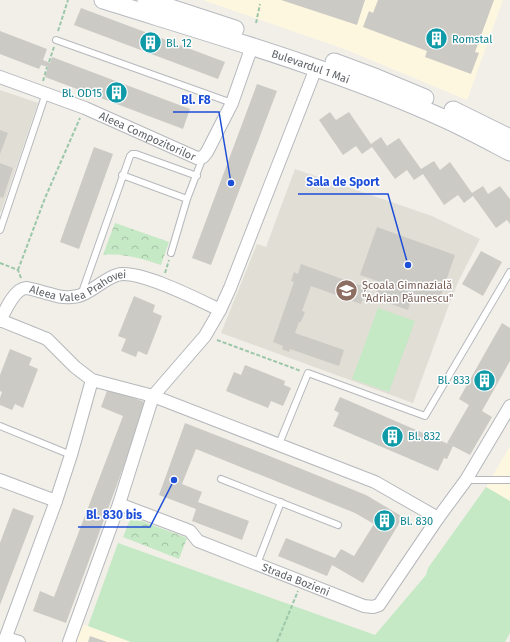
<svg xmlns="http://www.w3.org/2000/svg" width="510" height="642" font-family="'Fira Sans',sans-serif">
<defs>
<pattern id="park-crowns" width="20" height="18" patternUnits="userSpaceOnUse"><rect width="20" height="18" fill="#c5e8c5"/><path d="M2 6a3 3 0 1 1 6 0M12 15a3 3 0 1 1 6 0" fill="none" stroke="#a3c0a4"/></pattern>
</defs>
<rect width="100%" height="100%" fill="#f1efe8"/>
<path fill="#fef7e0" d="M 203,0 L 503,0 L 467,100 L 347,50 Z
M 510,446 L 510,501 L 486,487 Z
M 84,625 L 88,626 L 131,642 L 73,642 L 79,628 Z"/>
<path fill="#e1ded6" d="M 0,90 L 38,103 L 1,212 L 0,212 Z
M 295,169 L 432,216 L 480,239 L 459,280 L 450,302 L 413,403 L 221,333 L 257,244 L 266,247 Z"/>
<path fill="#c5e8c5" d="M 378,308 L 415,321 L 389,392 L 352,379 Z
M 486,487 L 510,501 L 510,633 L 505,642 L 131,642 L 88,626 L 118,543 L 375,635 L 426,575 L 428,568 Z"/>
<path fill="url(#park-crowns)" d="M 115,223 L 169,242 L 161,265 C 142,259 124,253 103,255 Z
M 131,517 L 187,538 L 179,559 L 123,537 Z"/>
<path fill="#cccac5" d="M 281,0 L 365,0 L 357,25 Z
M 378,0 L 494,0 L 475,52 L 479,53 L 471,74 L 425,57 L 427,51 L 363,27 L 369,11 L 373,13 Z
M 81,8 L 225,62 L 218,79 L 74,25 Z
M 0,31 L 47,49 L 43,60 L 50,63 L 52,57 L 190,109 L 183,129 L 45,77 L 48,67 L 41,65 L 39,69 L 0,54 Z
M 257,84 L 277,91 L 211,265 L 192,258 Z
M 330,112 L 336,120 L 349,112 L 371,144 L 381,137 L 387,146 L 399,138 L 421,169 L 434,161 L 440,170 L 450,162 L 472,193 L 483,186 L 488,194 L 500,186 L 510,199 L 510,224 L 507,220 L 496,228 L 473,196 L 464,203 L 458,195 L 444,205 L 423,174 L 414,180 L 407,170 L 395,179 L 372,147 L 362,154 L 356,146 L 343,155 L 319,120 Z
M 0,130 L 8,133 L 0,154 Z
M 94,147 L 113,154 L 79,249 L 60,242 Z
M 0,163 L 13,168 L 3,198 L 0,197 Z
M 377,227 L 455,255 L 438,304 L 413,295 L 408,310 L 374,298 L 380,282 L 360,275 Z
M 481,251 L 502,262 L 483,296 L 462,284 Z
M 301,264 L 367,288 L 361,304 L 311,286 L 302,311 L 305,312 L 301,322 L 299,322 L 295,333 L 344,350 L 339,366 L 290,349 L 289,352 L 282,349 L 283,346 L 273,342 L 294,282 L 291,281 L 294,272 L 298,274 Z
M 134,296 L 155,305 L 153,312 L 162,316 L 147,355 L 138,351 L 136,357 L 121,351 L 126,339 L 118,336 Z
M 502,323 L 510,328 L 510,361 L 482,411 L 492,417 L 470,455 L 447,443 L 469,405 L 459,399 Z
M 10,349 L 32,358 L 29,365 L 38,369 L 23,408 L 15,404 L 12,410 L 0,405 L 0,398 L 2,392 L 0,391 L 0,375 Z
M 245,365 L 285,381 L 284,385 L 291,388 L 283,406 L 271,401 L 268,408 L 226,391 L 234,372 L 241,375 Z
M 108,388 L 147,403 L 66,623 L 33,611 L 40,591 L 54,597 L 123,416 L 101,407 Z
M 340,397 L 453,446 L 447,459 L 444,458 L 438,471 L 333,426 L 339,413 L 334,410 Z
M 185,423 L 267,455 L 366,495 L 403,517 L 363,583 L 332,565 L 327,576 L 278,556 L 286,538 L 335,558 L 341,549 L 354,556 L 374,524 L 355,513 L 196,449 L 182,484 L 202,492 L 198,502 L 249,521 L 242,540 L 192,521 L 196,509 L 159,495 Z
M 13,508 L 34,516 L 0,605 L 0,543 Z
M 90,636 L 107,642 L 88,642 Z"/>
<g fill="none" stroke-linecap="round" stroke-linejoin="round">
<defs>
<path id="service" d="M 56,40 L 232,103
M 122,175 L 187,199
M 0,230 L 46,93
M 171,253 L 187,199 L 203,157
M 81,295 L 130,156 L 132,154 L 136,154 L 197,176
M 0,426 L 71,455
M 279,444 L 308,373 L 425,416 L 510,272
M 221,479 L 338,525
M 466,480 L 510,480
M 257,564 L 281,502"/>
<g id="minor">
<path id="s1" d="M 0,77 L 85,108 L 197,158 L 203,157 L 207,152 L 232,103 L 252,46"/>
<path d="M 0,320 L 47,339 L 75,367 L 92,380 L 153,396 L 375,482 L 438,518"/>
<path id="s2" d="M 0,321 C 5,311 14,289 26,288 C 31,288 44,293 50,294 C 56,296 63,298 71,297 C 88,297 101,280 117,275 C 137,268 199,300 220,310"/>
<path d="M 0,480 L 56,501"/>
<path id="s3" d="M 119,504 L 190,531 L 198,541 L 364,606 L 373,607 L 379,605 L 438,518 L 466,480 L 510,406"/>
<path d="M 6,638 L 19,642"/>
<path d="M 4,642 L 56,501 L 71,455 L 92,380"/>
<path d="M 69,642 L 119,504 L 153,396 L 205,336 L 220,310 L 230,288 L 316,68"/>
</g>
<g id="secondary">
<path id="s4" d="M 103,0 C 218,36 335,69 445,119 C 467,129 489,141 510,152"/>
<path d="M 146,0 L 235,29"/>
<path d="M 334,62 L 377,78 L 425,98"/>
<path d="M 453,110 L 510,138"/>
</g>
</defs>
<use href="#service" stroke="#b5b8bc" stroke-width="8"/>
<use href="#minor" stroke="#b5b8bc" stroke-width="14"/>
<use href="#secondary" stroke="#b6babf" stroke-width="19"/>
<path stroke="#9cc7a9" stroke-width="2" stroke-dasharray="4 2" stroke-linecap="butt" d="M 256,23 L 260,4
M 58,31 L 68,0
M 49,62 L 54,47
M 43,81 L 47,67
M 0,263 L 18,270 L 21,278
M 18,270 L 45,198 L 80,118
M 165,273 L 169,260
M 217,340 L 301,371
M 277,642 L 298,591"/>
<use href="#service" stroke="#fff" stroke-width="6"/>
<use href="#minor" stroke="#fff" stroke-width="12"/>
<use href="#secondary" stroke="#fff" stroke-width="17"/>
</g>
<defs>
<symbol id="building-disc" viewBox="-11 -11 22 22"><circle r="9.5" fill="#0f9aa8" stroke="#fff"/><path d="M-4-6H4V6H1V3H-1V6H-4ZM-2.5-4.3h1.7v1.8h-1.7ZM.8-4.3h1.7v1.8H.8ZM-2.5-1h1.7V.8h-1.7ZM.8-1h1.7V.8H.8Z" fill="#fff"/></symbol>
<symbol id="school-disc" viewBox="-11 -11 22 22"><circle r="9.5" fill="#8d6e63" stroke="#fff"/><path d="M0-5L7-2L0 1L-7-2ZM-4 1L0 2.5L4 1V4Q0 6-4 4Z" fill="#fff"/></symbol>
</defs>
<g fill-rule="evenodd">
<use href="#building-disc" x="424" y="26" width="25" height="25"/>
<use href="#building-disc" x="138" y="30" width="25" height="25"/>
<use href="#building-disc" x="104" y="80" width="25" height="25"/>
<use href="#school-disc" x="334" y="278" width="25" height="25"/>
<use href="#building-disc" x="472" y="368" width="25" height="25"/>
<use href="#building-disc" x="380" y="424" width="25" height="25"/>
<use href="#building-disc" x="372" y="508" width="25" height="25"/>
</g>
<g text-anchor="middle" dominant-baseline="central" stroke-width="3" stroke-linejoin="round" paint-order="stroke">
<g font-size="11" fill="#0d838f" stroke="#fff" text-anchor="start">
<text x="452" y="39">Romstal</text>
<text x="166" y="43">Bl. 12</text>
<text x="102" y="93" text-anchor="end">Bl. OD15</text>
<text x="470" y="380" text-anchor="end">Bl. 833</text>
<text x="408" y="436">Bl. 832</text>
<text x="400" y="521">Bl. 830</text>
</g>
<g font-size="11" fill="#5f6368" stroke="#fff">
<text stroke="none"><textPath href="#s4" startOffset="218">Bulevardul 1 Mai</textPath></text>
<text stroke="none"><textPath href="#s1" startOffset="159">Aleea Compozitorilor</textPath></text>
<text stroke="none"><textPath href="#s2" startOffset="99">Aleea Valea Prahovei</textPath></text>
<text stroke="none"><textPath href="#s3" startOffset="194">Strada Bozieni</textPath></text>
</g>
<g font-size="11" fill="#785e54" stroke="#fff" text-anchor="start">
<text x="362" y="285">Școala Gimnazială<tspan x="362" dy="13">"Adrian Păunescu"</tspan></text>
</g>
</g>
<path fill="none" stroke="#1d4ed8" stroke-width="1.5" d="M231 183L219 112H173M408 265L388 194H298M174 480L150 527H78"/>
<g fill="#1d4ed8" stroke="#fff" stroke-width="1.5">
<circle cx="231" cy="183" r="4"/>
<circle cx="408" cy="265" r="4"/>
<circle cx="174" cy="480" r="4"/>
</g>
<g font-size="12" text-anchor="middle" font-weight="bold" fill="#1d4ed8" stroke="#fff" stroke-width="3" stroke-linejoin="round" paint-order="stroke">
<text x="196" y="104">Bl. F8</text>
<text x="343" y="186">Sala de Sport</text>
<text x="114" y="519">Bl. 830 bis</text>
</g>
</svg>
